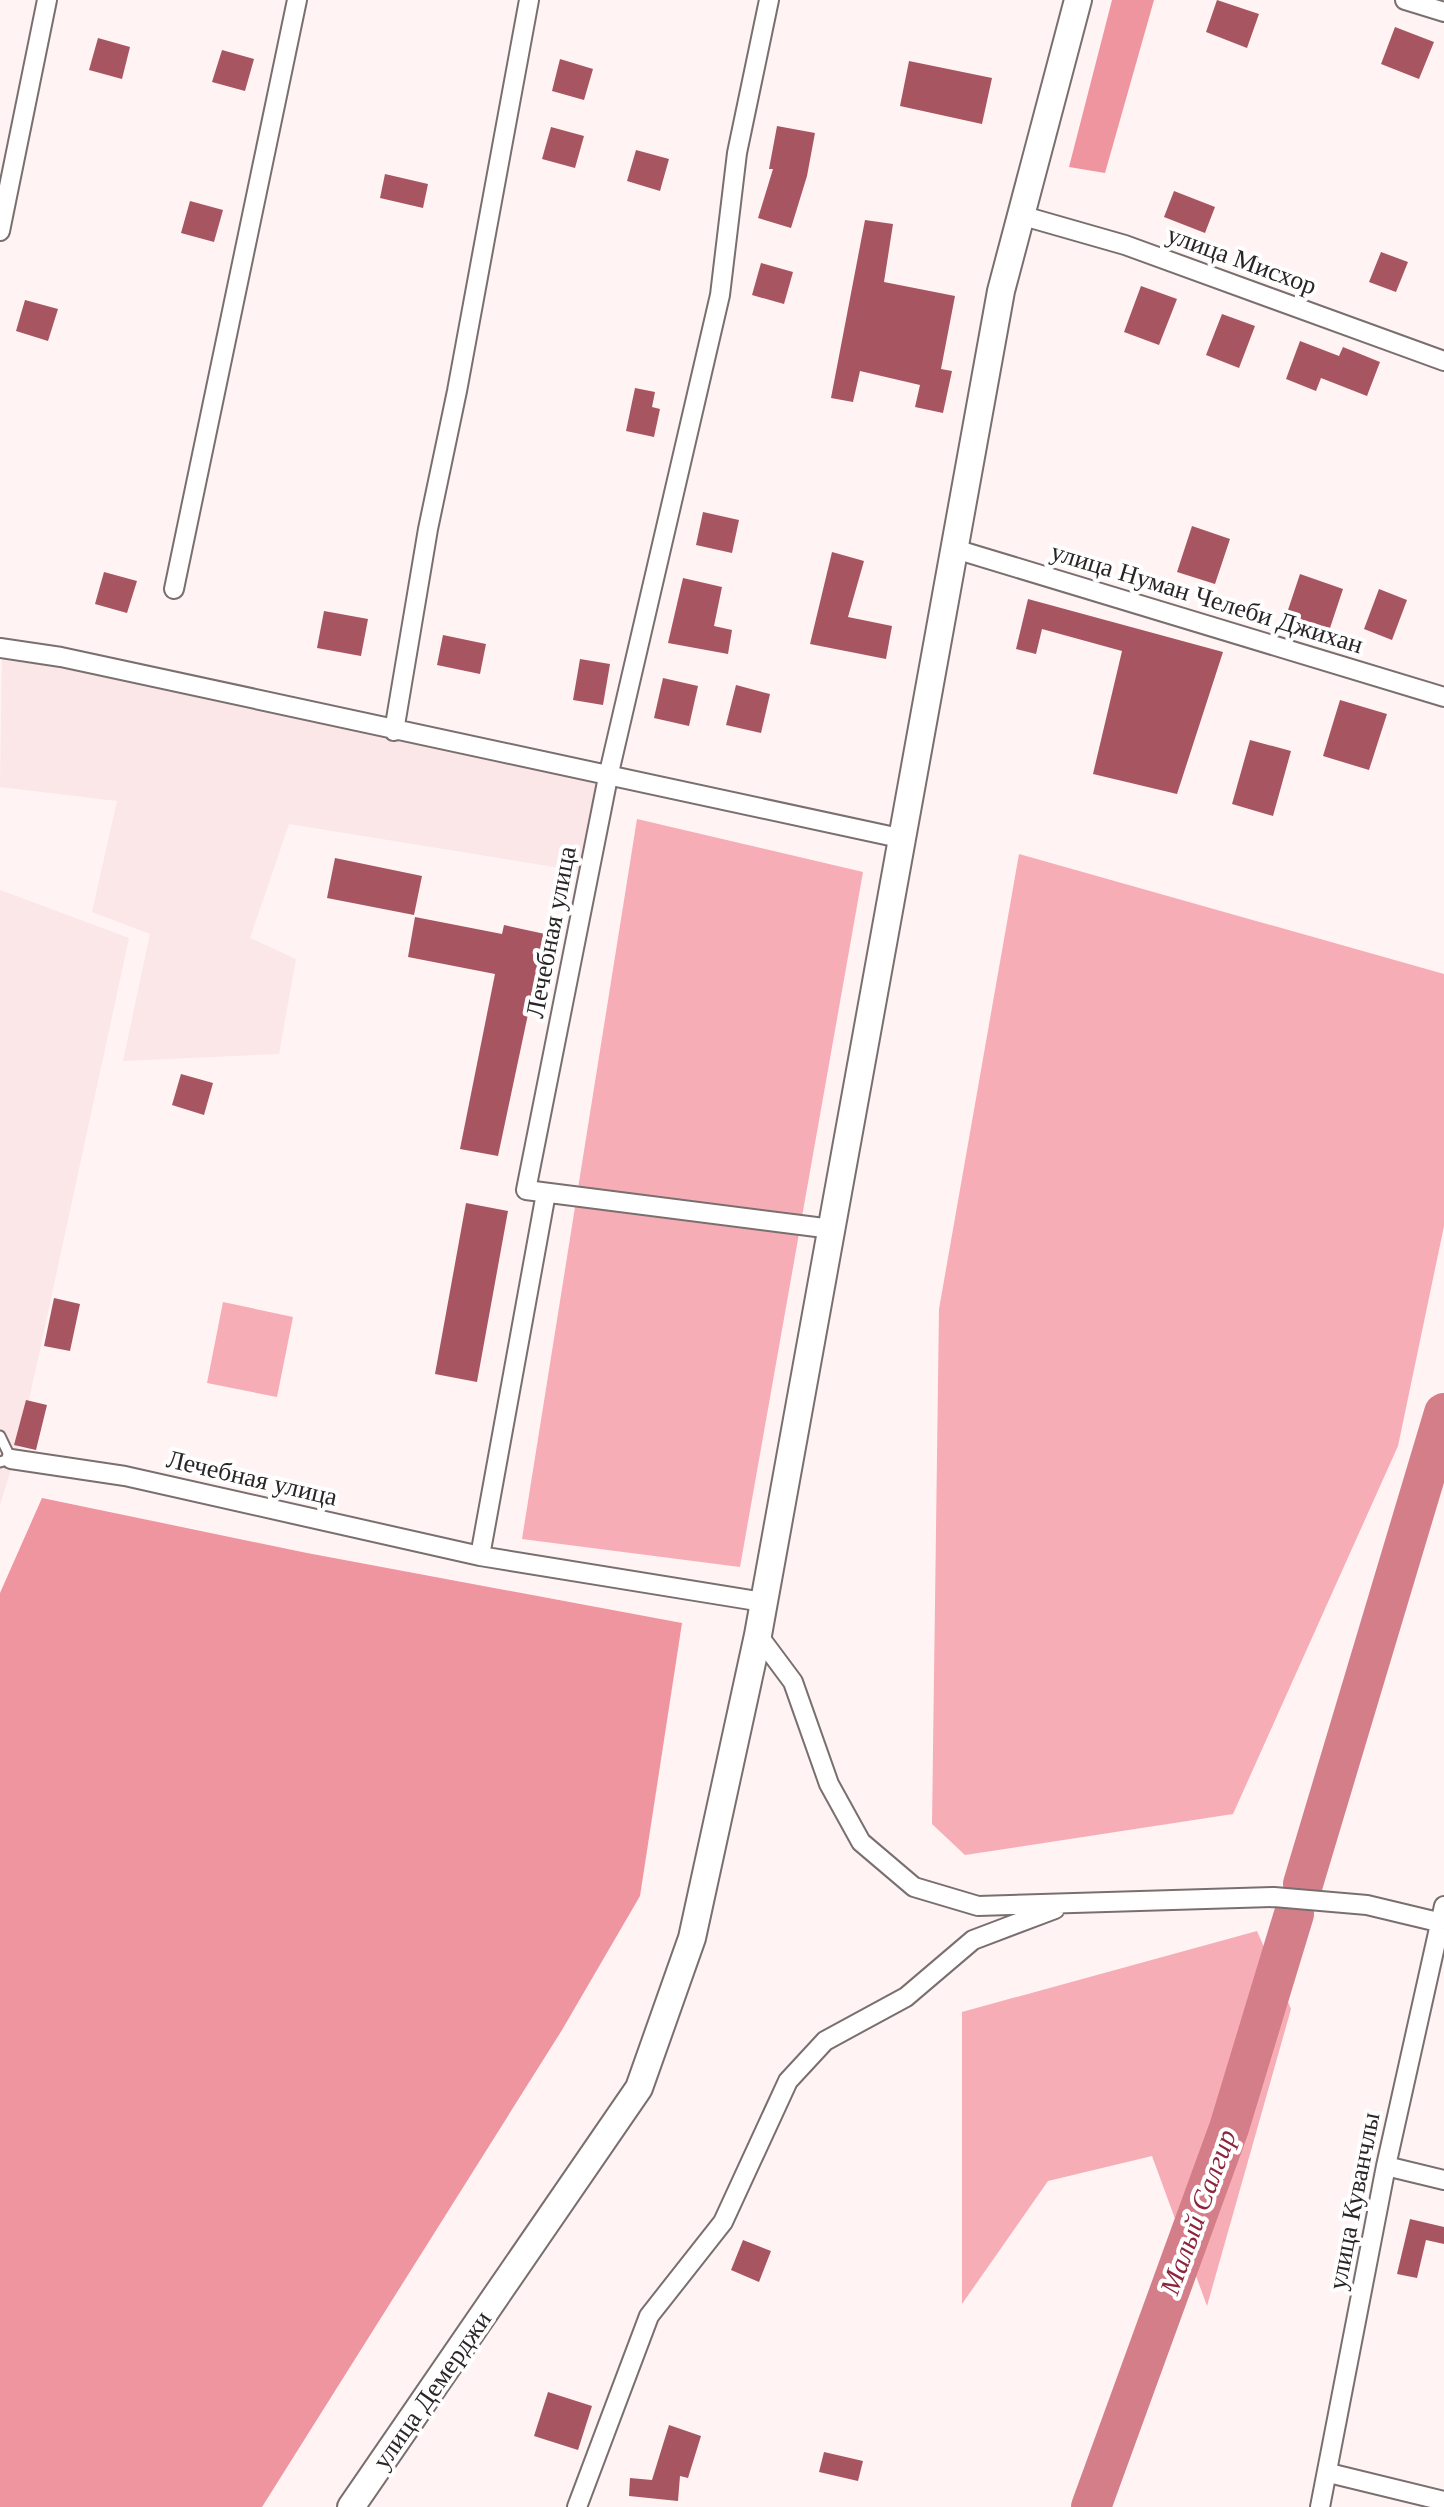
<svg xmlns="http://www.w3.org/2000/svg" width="1444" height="2507" font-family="Georgia,serif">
<rect width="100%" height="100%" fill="#fff3f4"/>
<path fill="#fbe6e8" d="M 2,650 L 394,731 L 598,783 L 579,871 L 289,824 L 250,938 L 296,959 L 279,1054 L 123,1061 L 150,934 L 92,912 L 117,801 L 0,787 Z
M 0,890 L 129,938 L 21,1437 L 0,1505 Z"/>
<path fill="#f7adb5" d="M 637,819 L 863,872 L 740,1567 L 522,1539 Z
M 1019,854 L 1444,974 L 1444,1226 L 1398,1446 L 1233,1814 L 965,1855 L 932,1824 L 939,1309 Z
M 223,1302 L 293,1317 L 277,1397 L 207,1383 Z
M 1257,1931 L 1291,2009 L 1207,2306 L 1152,2156 L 1048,2181 L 962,2304 L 962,2012 Z"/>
<path fill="#ee95a0" d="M 1112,0 L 1154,0 L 1105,173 L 1069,167 Z
M 42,1498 L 307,1553 L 682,1623 L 640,1896 L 562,2030 L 262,2507 L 0,2507 L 0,1593 Z"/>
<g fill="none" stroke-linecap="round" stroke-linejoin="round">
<path stroke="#d47e89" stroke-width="40" d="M 1303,1884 L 1444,1413
M 1091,2507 L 1229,2128 L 1294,1914"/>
</g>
<path fill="#a75661" d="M 1217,0 L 1259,14 L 1247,48 L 1206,32 Z
M 1395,27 L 1434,42 L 1419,79 L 1381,64 Z
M 98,38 L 130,47 L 122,79 L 89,70 Z
M 222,50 L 254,59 L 245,91 L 212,82 Z
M 560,59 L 593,69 L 584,100 L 552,91 Z
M 909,61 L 992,78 L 982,124 L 900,106 Z
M 777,126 L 815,133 L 807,176 L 791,228 L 758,218 L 773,169 L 769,169 Z
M 551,127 L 584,136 L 575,168 L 542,159 Z
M 636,150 L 669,159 L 660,191 L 627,181 Z
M 385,174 L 428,184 L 423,208 L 380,198 Z
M 1174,191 L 1215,207 L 1205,233 L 1164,217 Z
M 190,201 L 223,210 L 214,242 L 181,233 Z
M 865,220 L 893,224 L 884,282 L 955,296 L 941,369 L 952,371 L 943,413 L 915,407 L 920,385 L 860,371 L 853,402 L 831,398 Z
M 1381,252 L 1408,262 L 1396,292 L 1369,282 Z
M 761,263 L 793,272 L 784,304 L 752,295 Z
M 1141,286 L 1177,299 L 1159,345 L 1124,332 Z
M 25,300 L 58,309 L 48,341 L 16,331 Z
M 1222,314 L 1255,326 L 1239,368 L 1206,355 Z
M 1300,341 L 1339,356 L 1343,347 L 1380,362 L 1367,396 L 1321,378 L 1316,391 L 1286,379 Z
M 635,388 L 655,392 L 652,407 L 660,409 L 654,437 L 626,431 Z
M 703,512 L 739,520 L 732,553 L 696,545 Z
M 1192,526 L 1230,539 L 1215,584 L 1177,572 Z
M 832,552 L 864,561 L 848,617 L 892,626 L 886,659 L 810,644 Z
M 104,572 L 137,581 L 127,613 L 95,604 Z
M 1300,574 L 1343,589 L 1329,631 L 1286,616 Z
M 683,578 L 722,587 L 714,626 L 732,630 L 728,654 L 668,643 Z
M 1379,589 L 1407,600 L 1392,640 L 1364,629 Z
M 1028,599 L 1223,652 L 1177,794 L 1093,774 L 1122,651 L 1042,629 L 1036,654 L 1016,649 Z
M 324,611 L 368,619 L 361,656 L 317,648 Z
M 443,635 L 486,644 L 480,674 L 437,665 Z
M 580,659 L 610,664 L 603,705 L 573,700 Z
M 663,678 L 698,686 L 689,726 L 654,718 Z
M 736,685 L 770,694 L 761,733 L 726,725 Z
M 1340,700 L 1387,714 L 1369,770 L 1323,756 Z
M 1250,740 L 1291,751 L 1273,816 L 1232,804 Z
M 335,858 L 422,876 L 414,915 L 327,898 Z
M 415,917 L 502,934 L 504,925 L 545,934 L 498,1156 L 460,1149 L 495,974 L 408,957 Z
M 181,1074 L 213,1083 L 204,1115 L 172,1105 Z
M 466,1203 L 508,1211 L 477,1382 L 435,1374 Z
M 54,1298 L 80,1304 L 70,1351 L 44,1346 Z
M 26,1400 L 47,1405 L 36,1450 L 14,1445 Z
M 1410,2219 L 1444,2227 L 1444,2244 L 1426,2240 L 1417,2278 L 1397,2274 Z
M 743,2240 L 771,2251 L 759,2282 L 731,2270 Z
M 548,2392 L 592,2406 L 578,2450 L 534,2436 Z
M 669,2425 L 701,2436 L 688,2478 L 680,2476 L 678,2501 L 629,2496 L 630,2478 L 652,2480 Z
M 824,2452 L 863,2461 L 858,2481 L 819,2472 Z"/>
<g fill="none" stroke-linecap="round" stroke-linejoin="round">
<defs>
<path id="lane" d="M 0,1436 L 11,1459 L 0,1462"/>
<path id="street" d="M 769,0 L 737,153 L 720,295 L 608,777 L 526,1190 L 832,1229
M 1405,0 L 1444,12
M 1020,215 L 1125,245 L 1444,361
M 0,231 L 47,0
M 955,549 L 1444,697
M 174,589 L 297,0
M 0,648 L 61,657 L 904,839
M 394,731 L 428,529 L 457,391 L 529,0
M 11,1459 L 125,1476 L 480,1556 L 763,1602
M 480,1556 L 546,1193
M 758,1635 L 793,1682 L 829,1784 L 861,1842 L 914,1887 L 978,1906 L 1274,1897 L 1367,1905 L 1438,1922
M 1386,2166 L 1444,2180
M 1329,2473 L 1444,2501
M 577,2507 L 649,2316 L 723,2222 L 788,2081 L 825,2041 L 906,1997 L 973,1940 L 1055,1909
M 1320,2507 L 1386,2166 L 1444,1906"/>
<path id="secondary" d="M 351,2507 L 639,2088 L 692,1938 L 758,1635 L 1001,291 L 1078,0"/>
</defs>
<use href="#lane" stroke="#796f6f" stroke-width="13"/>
<use href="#street" stroke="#796f6f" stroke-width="22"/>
<use href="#secondary" stroke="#796f6f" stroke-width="30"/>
<use href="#lane" stroke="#fff" stroke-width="9"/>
<use href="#street" stroke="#fff" stroke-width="18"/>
<use href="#secondary" stroke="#fff" stroke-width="26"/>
</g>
<g text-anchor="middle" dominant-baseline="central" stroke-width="8" stroke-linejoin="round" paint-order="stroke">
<g font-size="26" fill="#2a2526" stroke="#fff">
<text transform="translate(1242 260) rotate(20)">улица Мисхор</text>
<text transform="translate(1207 598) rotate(17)">улица Нуман Челеби Джихан</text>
<text transform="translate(551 932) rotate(-79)">Лечебная улица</text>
<text transform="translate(252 1478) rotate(13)">Лечебная улица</text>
<text transform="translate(1354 2201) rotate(-79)">улица Куванчлы</text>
<text transform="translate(432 2390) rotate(-55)">улица Демерджи</text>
</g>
<g font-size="28" font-style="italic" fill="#8d263d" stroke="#fff">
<text transform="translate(1198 2212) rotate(-70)">Малый Салгир</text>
</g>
</g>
</svg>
